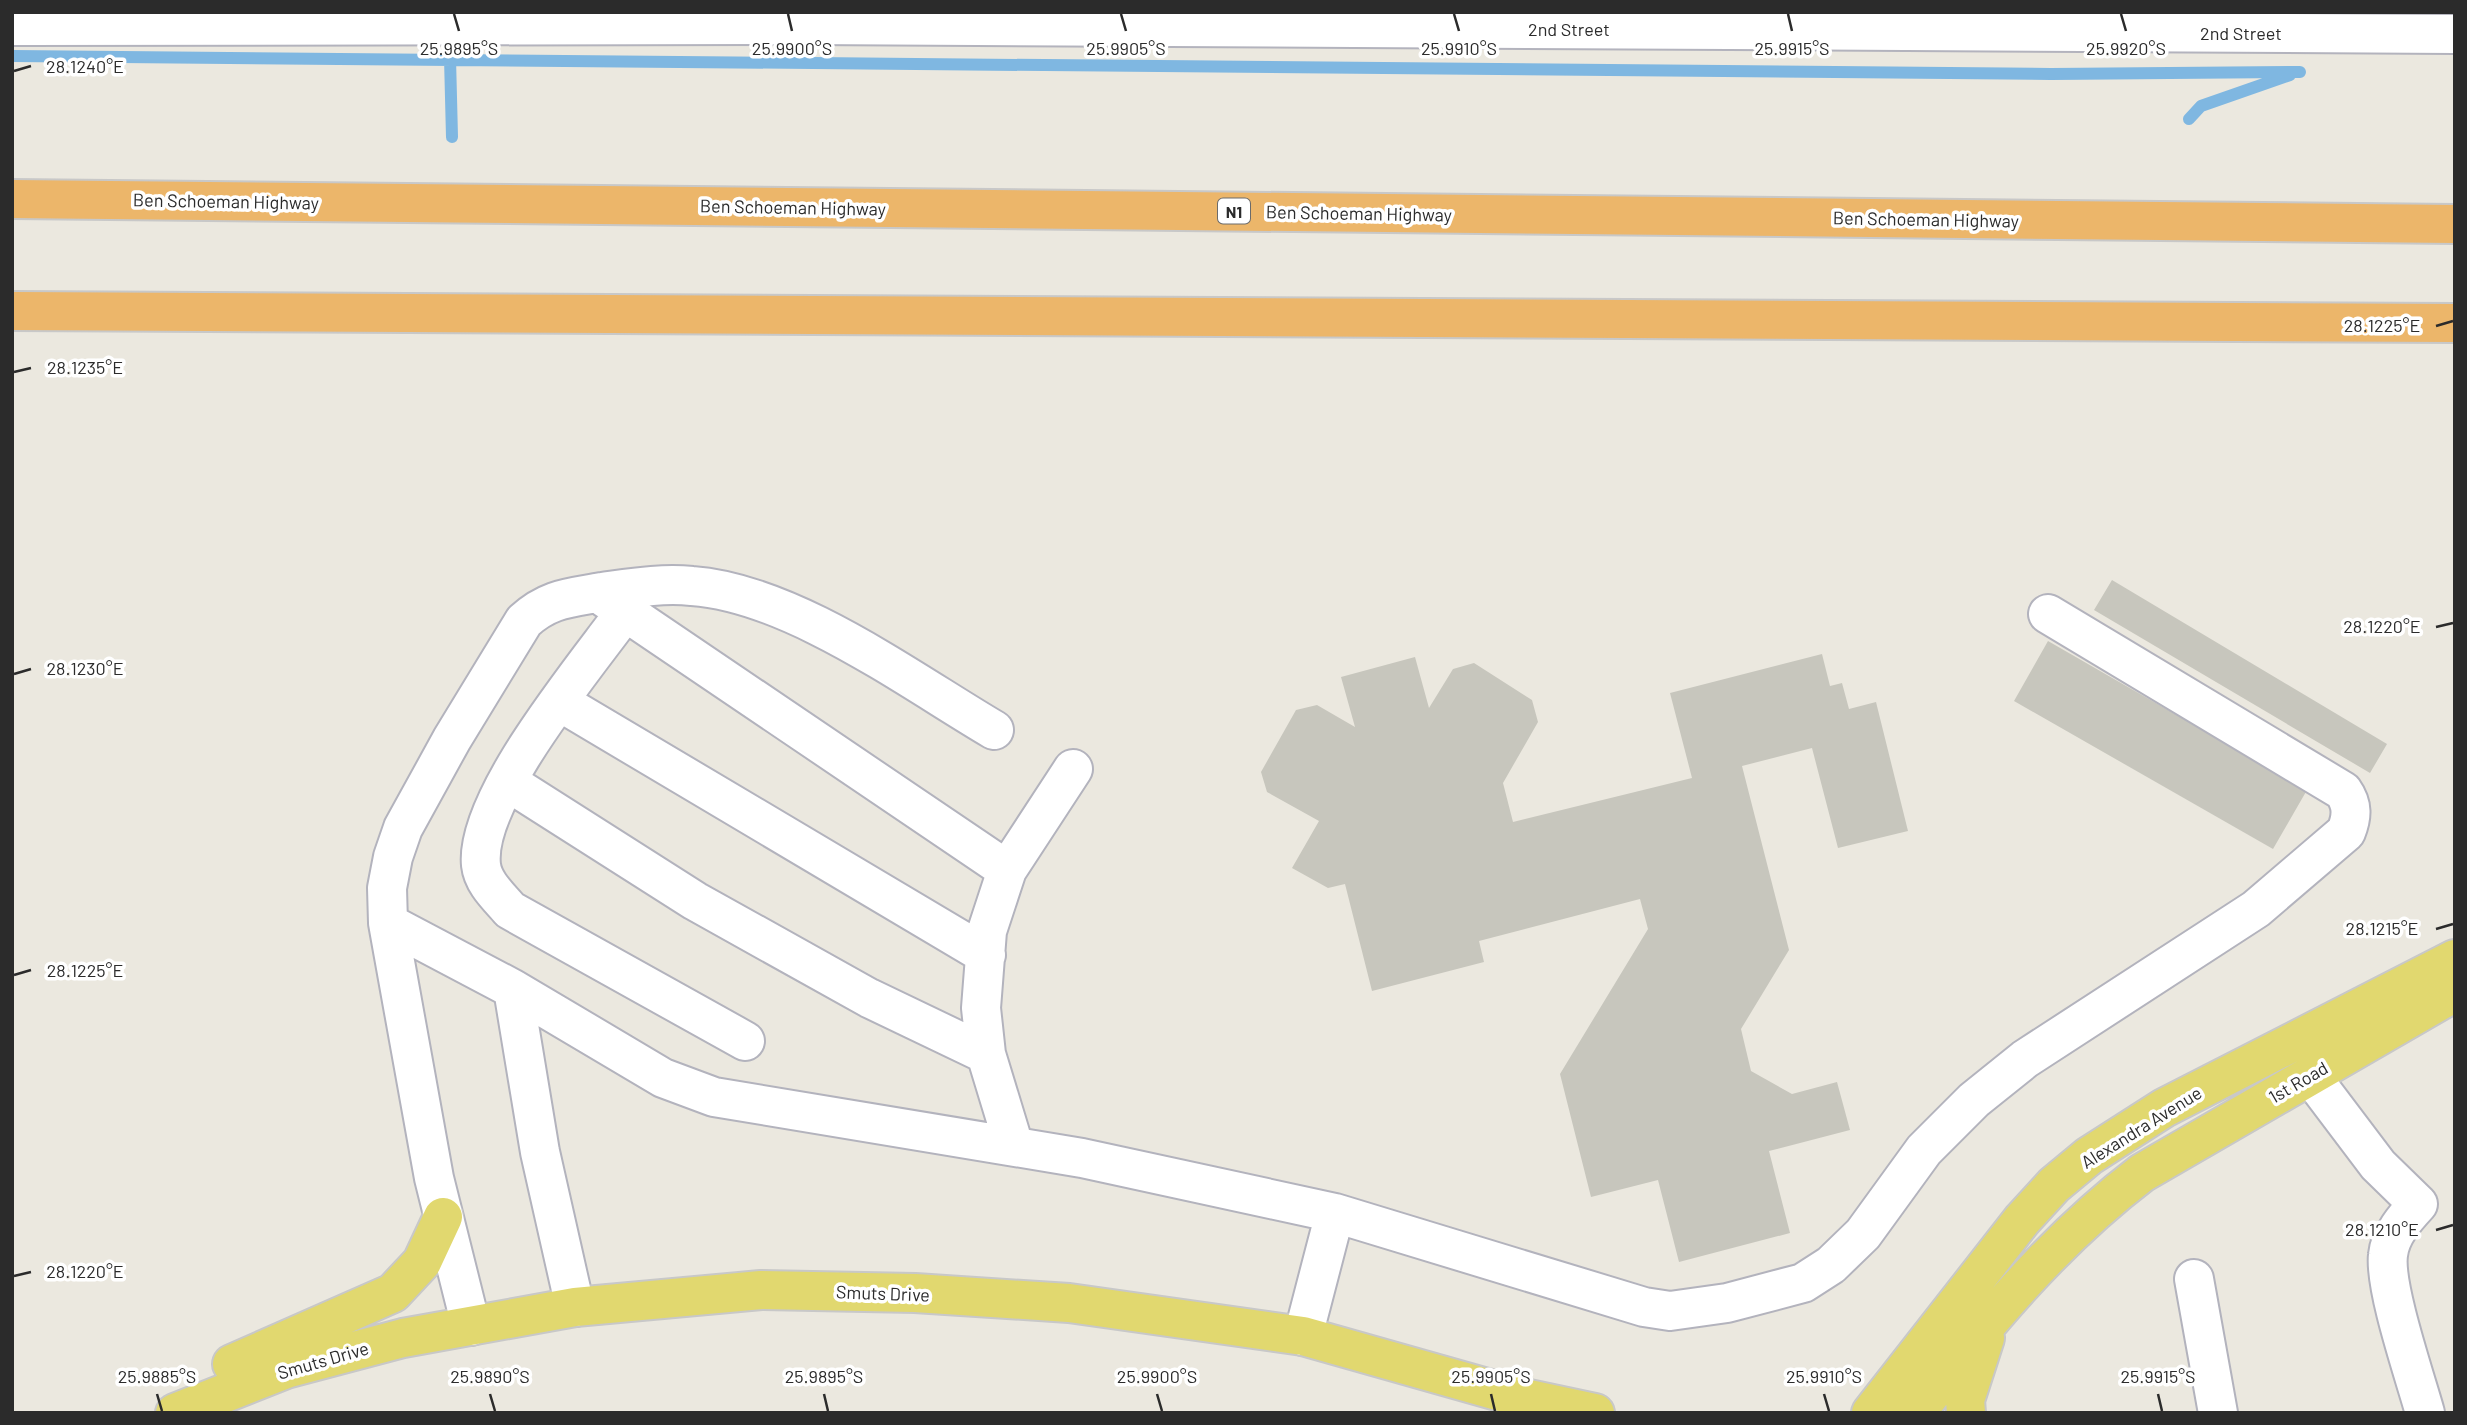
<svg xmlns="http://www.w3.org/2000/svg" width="2467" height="1425" font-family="Barlow,sans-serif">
<rect width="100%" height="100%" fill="#ebe8df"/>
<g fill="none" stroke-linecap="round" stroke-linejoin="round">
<path stroke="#7fb7e1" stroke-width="12" d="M 12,56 L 2051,74 L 2300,72
M 450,58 L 452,137
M 2189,119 L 2201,106 L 2290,75"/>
</g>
<path fill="#c7c6bd" d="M 2112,580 L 2387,744 L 2370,773 L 2094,610 Z
M 2048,641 L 2307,790 L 2273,849 L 2014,701 Z
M 1822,654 L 1830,686 L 1842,683 L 1849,709 L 1876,702 L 1908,831 L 1838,848 L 1812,748 L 1742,766 L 1789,950 L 1741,1029 L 1751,1071 L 1792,1094 L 1837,1082 L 1850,1130 L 1769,1151 L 1790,1233 L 1679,1262 L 1658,1180 L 1591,1197 L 1560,1074 L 1648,929 L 1640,899 L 1479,941 L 1484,962 L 1372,991 L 1345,884 L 1328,888 L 1292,868 L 1319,821 L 1267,792 L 1261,772 L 1296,710 L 1317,705 L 1355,727 L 1341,677 L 1415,657 L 1429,708 L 1453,669 L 1474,663 L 1532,700 L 1538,722 L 1503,783 L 1513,822 L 1692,778 L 1670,693 Z"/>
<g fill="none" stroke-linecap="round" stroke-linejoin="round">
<defs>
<path id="minor" d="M 12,26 L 806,25 L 2455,34
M 605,598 L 1007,870
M 625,612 C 585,667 474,799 481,865 C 483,883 499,897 510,910 L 745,1041
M 560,702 L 986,955
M 508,782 L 695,901 L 869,998 L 986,1054
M 388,923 L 513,989 L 663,1078 L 714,1097 L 1082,1158 L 1335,1213 L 1644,1307 L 1670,1311 L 1727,1303 L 1803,1283 L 1831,1265 L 1863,1234 L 1924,1150 L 1974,1100 L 2025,1059 L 2256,909 L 2346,832 C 2352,817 2353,805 2343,791 L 2048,614
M 513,989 L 540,1152 L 575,1307
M 2310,1075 L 2378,1165 L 2418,1204 C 2405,1218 2390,1235 2388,1255 C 2384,1287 2415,1377 2425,1413
M 1014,1146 L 986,1054 L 981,1008 L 987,931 L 1007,870 L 1073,769
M 2194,1279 L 2218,1413
M 471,1326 L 434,1178 L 388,923 L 387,888 L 393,857 L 403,828 L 452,739 L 524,621 C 549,598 570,598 602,592 C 632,588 662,583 692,586 C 792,593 909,680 994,730
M 1303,1336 L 1335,1213"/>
<path id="major" d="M 232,1364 L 393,1293 L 422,1262 L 443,1217
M 175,1413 L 286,1369 L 403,1338 L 575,1307 L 761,1290 L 915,1293 L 1069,1303 L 1303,1336 L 1515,1396 L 1595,1413
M 1871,1413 L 2022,1220 L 2054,1185 L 2089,1156 L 2164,1108 L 2455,959
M 1916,1413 C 1983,1325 2054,1240 2142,1173 L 2455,992
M 1966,1413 L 1965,1400 L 1985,1338"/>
<path id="highway" d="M 12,199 L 2455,224
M 12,311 L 2455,323"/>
</defs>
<use href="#minor" stroke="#b3b3bd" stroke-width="42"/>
<use href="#major" stroke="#c8c8c8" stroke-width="42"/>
<use href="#highway" stroke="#c8c8c8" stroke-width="42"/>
<use href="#minor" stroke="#fff" stroke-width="38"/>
<use href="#major" stroke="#e1d86f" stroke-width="38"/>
<use href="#highway" stroke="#ecb66a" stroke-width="38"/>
</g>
<path fill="none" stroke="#2b2b2b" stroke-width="2.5" d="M 454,14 L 459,31M 788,14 L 792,31M 1121,14 L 1126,31M 1454,14 L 1459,31M 1788,14 L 1792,31M 2121,14 L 2126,31M 14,71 L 31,66M 2436,326 L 2453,321M 14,372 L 31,368M 2436,627 L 2453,623M 14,674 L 31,669M 2436,929 L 2453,924M 14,975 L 31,970M 2436,1230 L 2453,1225M 14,1276 L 31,1272M 157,1394 L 162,1411M 490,1394 L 495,1411M 824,1394 L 828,1411M 1157,1394 L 1162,1411M 1491,1394 L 1495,1411M 1824,1394 L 1829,1411M 2158,1394 L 2162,1411"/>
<g text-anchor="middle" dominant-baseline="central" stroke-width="7" stroke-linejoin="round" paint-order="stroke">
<rect fill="#fff" stroke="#6b6b6b" stroke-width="2" x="1218" y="198.5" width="32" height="25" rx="5"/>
<g font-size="16" font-weight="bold" fill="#2b2b2b">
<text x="1234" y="211">N1</text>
</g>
<g font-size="18" fill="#2b2b2b" stroke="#fff">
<text x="1569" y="29">2nd Street</text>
<text x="2241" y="33">2nd Street</text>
<text transform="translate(226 201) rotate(1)">Ben Schoeman Highway</text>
<text transform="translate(793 207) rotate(1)">Ben Schoeman Highway</text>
<text transform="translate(1359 213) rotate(1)">Ben Schoeman Highway</text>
<text transform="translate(1926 219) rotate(1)">Ben Schoeman Highway</text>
<text transform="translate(2298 1082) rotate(-30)">1st Road</text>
<text transform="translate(2141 1127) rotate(-32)">Alexandra Avenue</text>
<text transform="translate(883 1293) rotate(2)">Smuts Drive</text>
<text transform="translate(323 1360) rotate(-16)">Smuts Drive</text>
</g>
</g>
<g font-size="18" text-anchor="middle" fill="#2b2b2b" stroke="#fff" stroke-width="7" stroke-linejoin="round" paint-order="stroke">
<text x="459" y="55">25.9895°S</text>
<text x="792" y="55">25.9900°S</text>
<text x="1126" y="55">25.9905°S</text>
<text x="1459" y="55">25.9910°S</text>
<text x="1792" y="55">25.9915°S</text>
<text x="2126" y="55">25.9920°S</text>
<text x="85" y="73">28.1240°E</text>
<text x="2382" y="332">28.1225°E</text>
<text x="85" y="374">28.1235°E</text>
<text x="2382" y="633">28.1220°E</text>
<text x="85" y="675">28.1230°E</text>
<text x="2382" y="935">28.1215°E</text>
<text x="85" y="977">28.1225°E</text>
<text x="2382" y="1236">28.1210°E</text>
<text x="85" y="1278">28.1220°E</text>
<text x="157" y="1383">25.9885°S</text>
<text x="490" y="1383">25.9890°S</text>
<text x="824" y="1383">25.9895°S</text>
<text x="1157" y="1383">25.9900°S</text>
<text x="1491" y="1383">25.9905°S</text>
<text x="1824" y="1383">25.9910°S</text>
<text x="2158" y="1383">25.9915°S</text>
</g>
<rect width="2467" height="1425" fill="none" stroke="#2b2b2b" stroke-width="28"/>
</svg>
